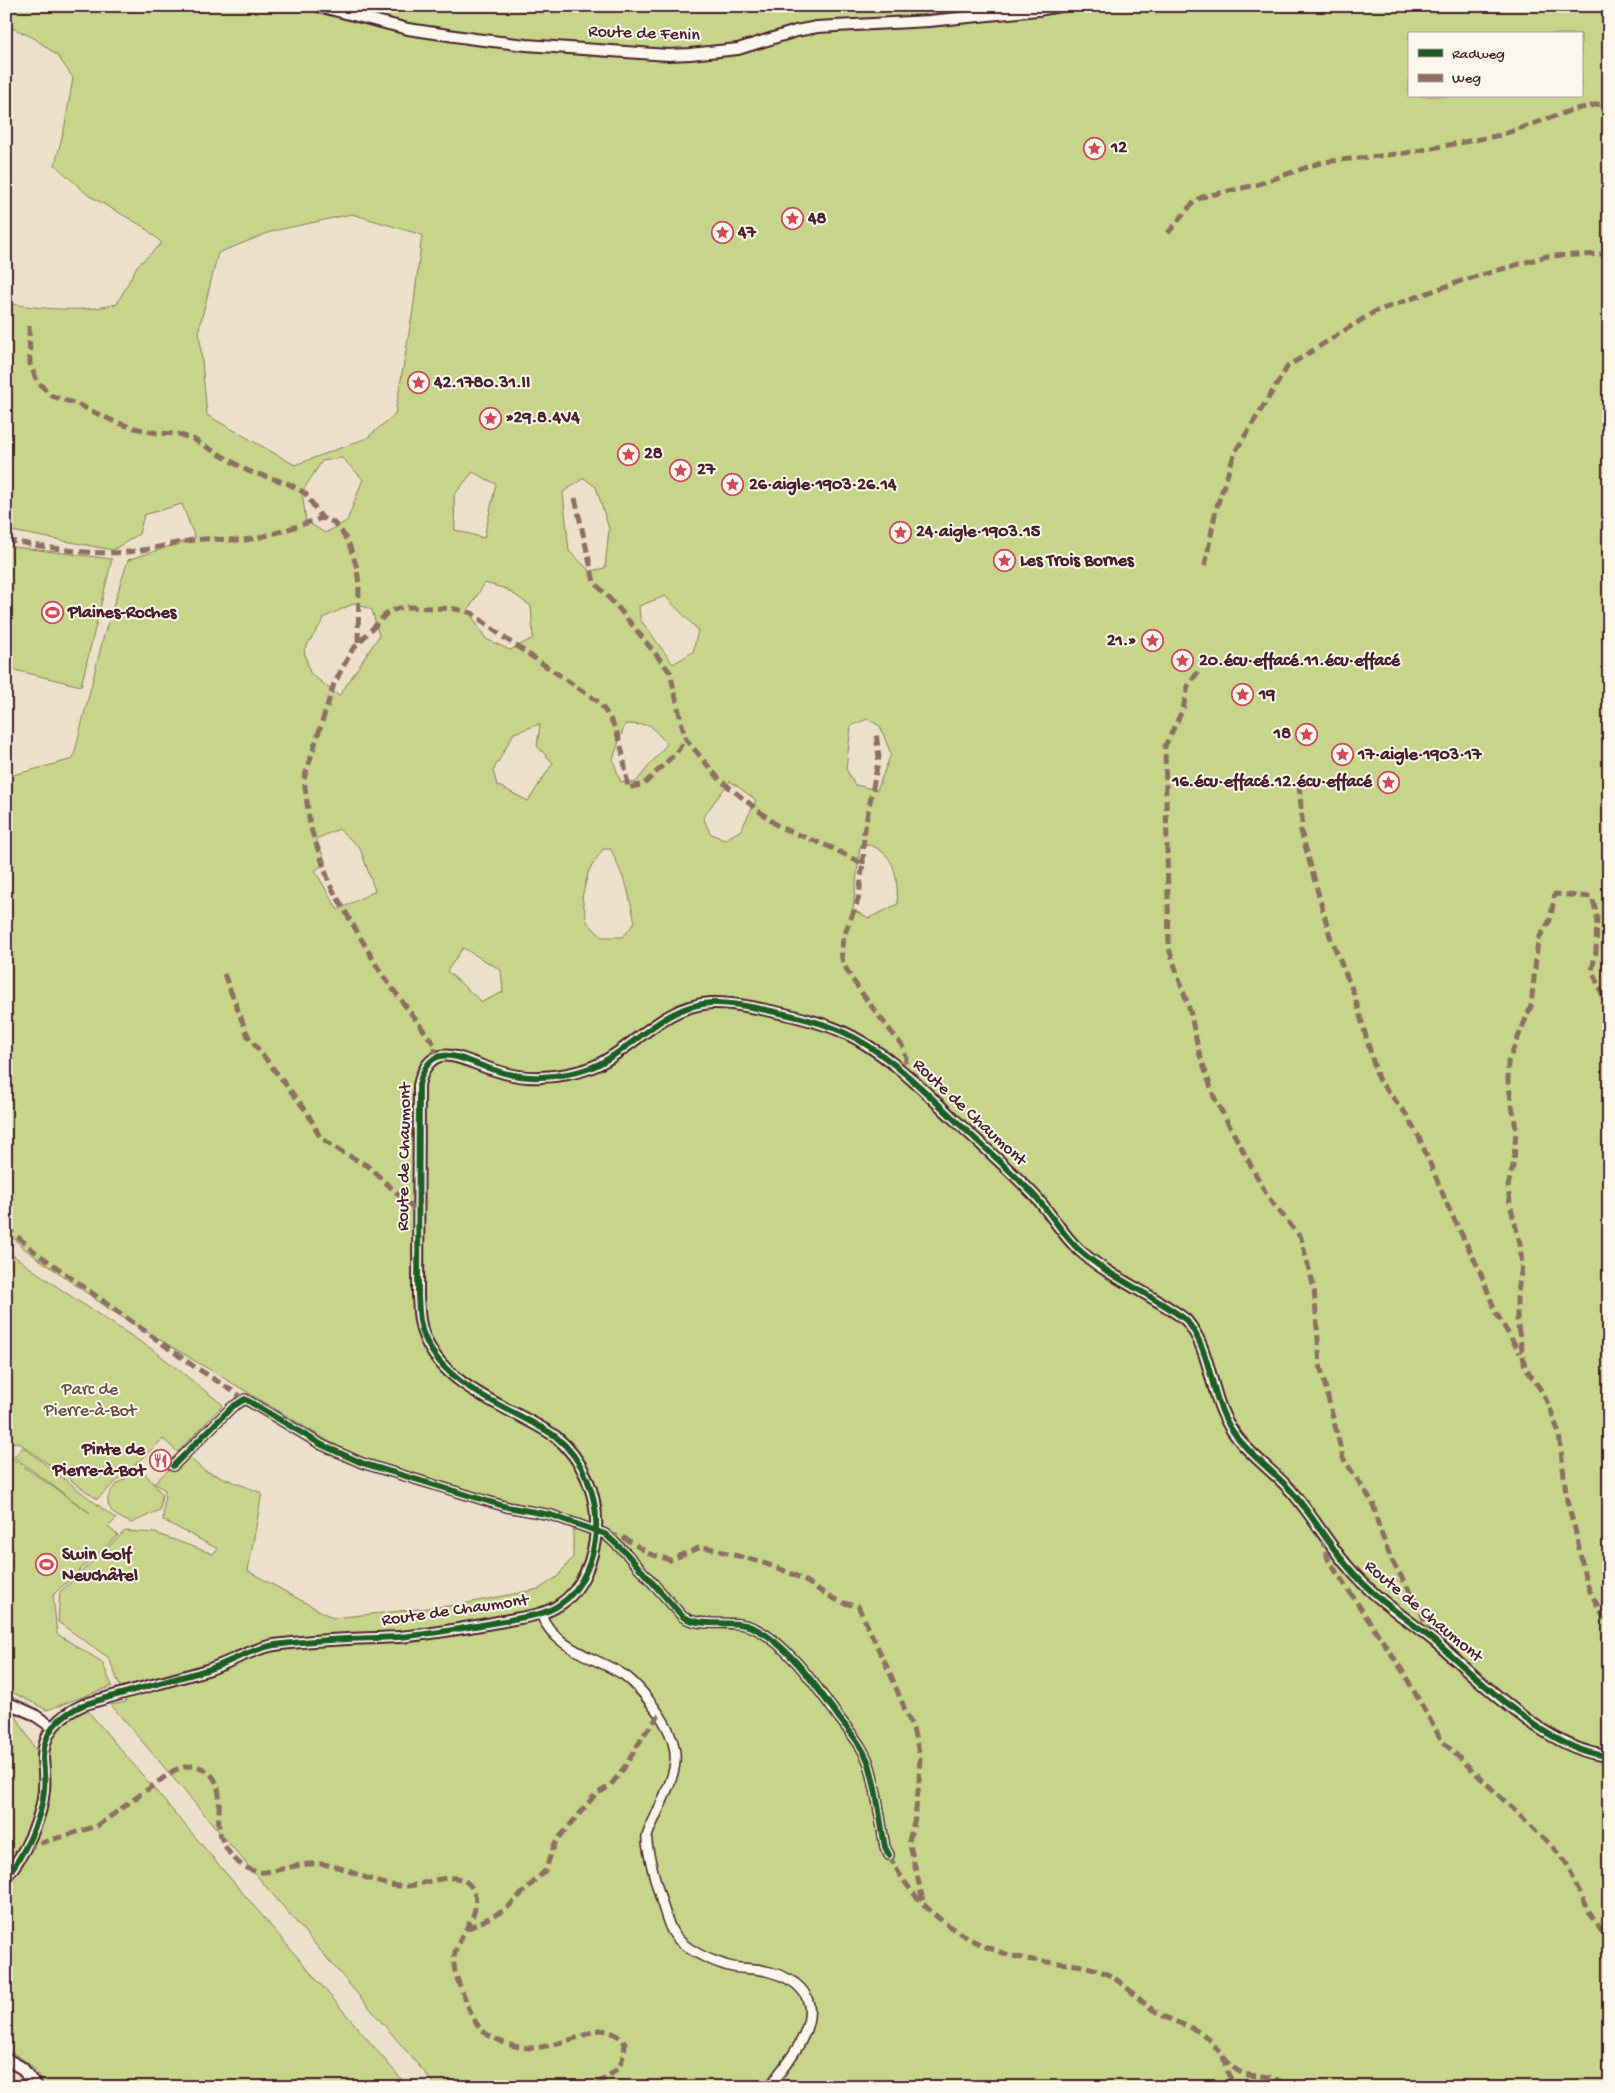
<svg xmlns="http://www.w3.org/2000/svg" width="1615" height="2093" font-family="'Gochi Hand',sans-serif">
<rect width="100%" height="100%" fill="#ede0cb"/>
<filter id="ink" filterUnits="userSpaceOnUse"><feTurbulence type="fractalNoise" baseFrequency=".02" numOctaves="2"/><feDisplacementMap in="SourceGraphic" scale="10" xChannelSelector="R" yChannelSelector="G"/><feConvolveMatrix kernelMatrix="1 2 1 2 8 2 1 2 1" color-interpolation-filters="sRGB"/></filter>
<g filter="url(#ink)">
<path fill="#c6d589" stroke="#887a5a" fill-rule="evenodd" d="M 6,6 L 1609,6 L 1609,2087 L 437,2087 L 111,1705 L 126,1702 L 109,1658 L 58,1622 L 60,1592 L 125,1531 L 155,1533 L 213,1554 L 218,1549 L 163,1520 L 165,1490 L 154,1483 L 186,1454 L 203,1470 L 262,1493 L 248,1571 L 333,1618 L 457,1605 L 539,1589 L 557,1577 L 573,1557 L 573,1519 L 362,1461 L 112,1311 L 22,1247 L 6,1229 L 6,777 L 73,759 L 104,635 L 128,560 L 195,538 L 182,504 L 144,515 L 139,534 L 113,550 L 6,530 L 6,303 C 42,309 82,313 117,304 L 137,266 L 162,243 L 144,227 L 88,195 L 55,165 L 65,125 L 73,78 L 58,56 L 34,38 L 6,25 ZM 1409,34 L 1581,34 L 1581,96 L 1409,96 ZM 352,214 L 422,235 L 413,310 L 395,414 L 367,438 L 295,465 L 207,415 L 199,329 L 218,253 L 273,231 ZM 342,458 L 363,479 L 347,521 L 325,533 L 306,521 L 302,492 L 322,461 ZM 473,472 L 496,484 L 484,538 L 455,530 L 454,495 ZM 584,478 L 596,487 L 609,529 L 605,568 L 590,571 L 569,551 L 563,492 ZM 485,583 L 506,589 L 531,606 L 533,638 L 510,650 L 486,639 L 468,610 ZM 665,596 L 698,630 L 693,652 L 673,664 L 640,619 L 639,606 ZM 355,603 L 372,610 L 379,636 L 339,696 L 310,673 L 304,650 L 325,617 ZM 867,719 L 880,726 L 891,754 L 877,790 L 855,785 L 846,769 L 851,726 ZM 540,724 L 537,746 L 553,763 L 528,801 L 497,785 L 493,771 L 514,733 ZM 625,724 L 650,725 L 667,744 L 635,783 L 620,781 L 613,759 ZM 730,781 L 756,800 L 741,830 L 724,840 L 710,833 L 703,817 ZM 339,829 L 360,848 L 375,891 L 338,910 L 315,871 L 326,862 L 316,839 ZM 870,845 C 898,856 896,877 898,904 L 869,918 L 853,910 L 860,846 ZM 603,849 L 611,849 L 627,887 L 635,922 L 623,937 L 602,937 L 587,922 L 582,897 L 589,870 ZM 463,948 L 501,970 L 503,992 L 482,1002 L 447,971 Z
M 6,546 L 112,559 L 81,686 L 6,668 Z
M 6,1248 L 11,1254 L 66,1293 L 156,1352 L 223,1405 L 178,1452 L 163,1439 L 97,1499 L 18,1442 L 6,1444 Z
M 23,1447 L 116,1519 L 108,1527 L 118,1535 L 53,1595 L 57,1634 L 102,1662 L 112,1686 L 47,1710 L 6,1689 L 6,1454 L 90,1513 L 14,1457 Z
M 142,1470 L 162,1494 L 160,1510 L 131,1523 C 125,1520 115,1516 111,1510 C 98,1491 129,1475 142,1470 Z
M 6,1698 L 35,1749 L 66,1716 L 87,1710 L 408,2087 L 45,2087 C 37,2068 24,2058 6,2050 Z"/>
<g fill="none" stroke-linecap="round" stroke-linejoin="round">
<defs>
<path id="minor" d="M 173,1466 L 232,1407 L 245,1399 L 322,1445 L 362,1463 L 507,1507 L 551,1515 L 605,1534 L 626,1553 L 683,1617 C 705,1629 731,1618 754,1628 C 788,1644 818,1689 840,1719 C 851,1733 863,1747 869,1764 C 877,1790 880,1820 885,1847 L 889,1855
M 541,1614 C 554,1649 595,1657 624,1675 C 638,1685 649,1700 659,1714 C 686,1754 675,1772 657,1813 C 654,1820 649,1829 647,1837 C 645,1848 666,1920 672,1931 C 682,1949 707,1959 725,1965 C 738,1970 753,1967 766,1971 C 808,1981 820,2005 800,2043 C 792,2058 779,2072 770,2087"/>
<path id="tertiary" d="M 318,6 L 408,29 L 475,39 L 526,45 L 668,55 L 690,54 L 738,49 L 796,31 L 817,27 L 929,21 L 1038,10 L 1060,6
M 6,1702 L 33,1714 L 52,1727
M 6,1877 C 24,1855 42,1819 44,1790 C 45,1780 44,1769 43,1759 C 43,1731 59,1716 83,1705 C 124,1692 166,1682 207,1670 C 229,1663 253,1648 275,1645 C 316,1639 358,1639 399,1637 C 434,1634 470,1627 504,1621 C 522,1617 543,1616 559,1605 C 583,1590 594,1558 596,1530 C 598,1494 583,1459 555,1436 C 513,1408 446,1389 425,1338 C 419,1325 419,1311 418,1296 L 419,1085 C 430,1038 460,1059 491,1069 C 508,1075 524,1078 541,1077 C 561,1076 581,1073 599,1064 C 638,1044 664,1006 711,1003 C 729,1002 748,1006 766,1010 C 791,1015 818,1021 841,1031 C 886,1051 922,1089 957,1122 C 983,1146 1010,1170 1034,1195 C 1050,1212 1061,1233 1078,1249 C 1110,1278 1152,1294 1186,1320 C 1212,1351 1209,1393 1230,1427 C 1246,1453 1273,1470 1292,1492 C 1313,1516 1328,1544 1349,1568 C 1373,1597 1403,1616 1432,1639 C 1479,1678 1546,1751 1609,1756"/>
<path id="secondary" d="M 6,2059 L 22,2068 L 36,2087"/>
</defs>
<use href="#minor" stroke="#4a1f2b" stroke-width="12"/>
<use href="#tertiary" stroke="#4a1f2b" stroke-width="14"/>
<use href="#secondary" stroke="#4a1f2b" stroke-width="15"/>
<use href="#minor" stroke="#fbf7ec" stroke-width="9"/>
<use href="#tertiary" stroke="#fbf7ec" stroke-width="10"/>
<use href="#secondary" stroke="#fbf7ec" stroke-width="11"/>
<path stroke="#8d6e63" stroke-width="5" stroke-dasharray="10 5" stroke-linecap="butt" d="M 1168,233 L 1192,204 L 1202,197 L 1256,185 L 1322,162 L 1406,153 L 1501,135 L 1572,110 L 1609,102
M 29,326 L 30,364 L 37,381 L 52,396 L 77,404 L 113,421 L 130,427 L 157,433 L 178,434 L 193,439 L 248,471 L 287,483 L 305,493 L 322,518 L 333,522 L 342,532 L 349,544 L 357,568 L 359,585 L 358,643
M 575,498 L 594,582 L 621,611 L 670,672 L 685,738
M 6,540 C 45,547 96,557 135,551 C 158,548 180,541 203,539 C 217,538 231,541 245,540 C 271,536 297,526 322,518
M 1205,566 L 1216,509 L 1235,452 L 1288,366 L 1374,312 L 1461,281 L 1547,256 L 1609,254
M 1198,672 L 1188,686 L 1183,709 L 1165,746 L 1169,949 L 1190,1011 L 1199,1052 L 1214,1097 L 1268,1197 L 1301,1238 L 1314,1288 L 1320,1365 L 1343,1458 L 1373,1503 L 1378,1524 L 1391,1559 L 1418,1605 L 1424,1619 L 1428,1636
M 1299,784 L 1302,818 L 1301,831 L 1330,936 L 1354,994 L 1378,1079 L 1406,1114 L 1419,1137 L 1449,1209 L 1479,1269 L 1496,1313 L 1520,1353
M 863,864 L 864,832 L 879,757 L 876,733
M 224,974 L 248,1036 L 307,1112 L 320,1137 L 342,1152 L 368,1166 L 418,1213
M 1609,1011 L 1592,970 L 1596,952 L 1597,915 L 1592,897 L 1555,894 L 1550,920 L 1538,940 L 1531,1006 L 1508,1062 L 1508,1081 L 1516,1129 L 1514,1162 L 1508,1186 L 1510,1204 L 1520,1244 L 1522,1266 L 1517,1298 L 1517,1321 L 1525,1367 L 1543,1393 L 1552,1413 L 1559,1434 L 1567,1501 L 1575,1529 L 1585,1577 L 1590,1591 L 1609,1628
M 433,1058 L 436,1047 L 381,973 L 330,885 L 310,826 L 304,779 L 334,684 L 352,650 L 387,613 L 399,608 L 409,607 L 456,609 L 472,613 L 503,637 L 596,700 C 621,726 623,754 628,788 L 644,784 L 677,752 L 685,738 L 720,780 L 779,827 L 830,847 L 863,864 C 860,878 861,894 856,906 C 850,922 839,941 842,958 C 845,976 890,1029 903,1047 L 906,1058 L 905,1074
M 6,1227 L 34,1251 L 192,1365 L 245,1399
M 608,1534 L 624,1538 L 650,1554 L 670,1560 L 701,1547 L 709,1548 C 736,1556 766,1562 792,1574 C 817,1585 828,1602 858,1606 L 890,1673 L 913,1729 L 920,1756 L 919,1782 L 915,1818 L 909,1841 L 924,1905
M 1323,1537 L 1324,1548 L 1329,1561 L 1402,1670 L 1442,1741 L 1559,1853 L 1567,1864 L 1585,1905 L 1609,1943
M 25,1848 L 97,1826 L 173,1771 C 184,1766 195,1763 205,1770 C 228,1784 215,1812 220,1833 C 224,1852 244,1874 265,1872 C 283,1870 303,1862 321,1864 C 351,1867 377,1888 408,1886 C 425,1885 459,1867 472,1888 C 487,1914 453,1936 454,1962 C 454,1975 461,1988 466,2001 C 471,2014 476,2027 488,2035 C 501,2043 516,2048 531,2048 C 548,2047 566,2041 582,2036 C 588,2034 594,2030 600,2030 C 612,2031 619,2035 625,2044 C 623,2071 613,2072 593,2087
M 889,1855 C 914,1908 965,1946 1022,1958 C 1051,1965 1080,1961 1107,1974 C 1127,1984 1139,2002 1158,2013 C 1174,2023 1191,2025 1205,2036 C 1218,2046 1225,2064 1240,2072 C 1249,2077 1259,2075 1269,2077 C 1277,2078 1283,2083 1289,2087
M 467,1929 L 505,1910 L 545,1871 L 555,1843 L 595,1795 L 610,1786 L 624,1768 L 645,1733 L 659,1715
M 1223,2056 L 1227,2072 L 1236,2087"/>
<defs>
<path id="cycleway" d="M 173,1466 L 232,1407 L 245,1399 L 322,1445 L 362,1463 L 507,1507 L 551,1515 L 605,1534 L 626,1553 L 683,1617 C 705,1629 731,1618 754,1628 C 788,1644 818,1689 840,1719 C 851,1733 863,1747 869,1764 C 877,1790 880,1820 885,1847 L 889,1855
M 6,1877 C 24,1855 42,1819 44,1790 C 45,1780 44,1769 43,1759 C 43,1731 59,1716 83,1705 C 124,1692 166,1682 207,1670 C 229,1663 253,1648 275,1645 C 316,1639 358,1639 399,1637 C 434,1634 470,1627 504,1621 C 522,1617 543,1616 559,1605 C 583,1590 594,1558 596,1530 C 598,1494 583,1459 555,1436 C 513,1408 446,1389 425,1338 C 419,1325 419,1311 418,1296 L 419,1085 C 430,1038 460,1059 491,1069 C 508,1075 524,1078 541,1077 C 561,1076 581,1073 599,1064 C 638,1044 664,1006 711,1003 C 729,1002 748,1006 766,1010 C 791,1015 818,1021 841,1031 C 886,1051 922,1089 957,1122 C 983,1146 1010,1170 1034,1195 C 1050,1212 1061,1233 1078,1249 C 1110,1278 1152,1294 1186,1320 C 1212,1351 1209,1393 1230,1427 C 1246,1453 1273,1470 1292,1492 C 1313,1516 1328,1544 1349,1568 C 1373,1597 1403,1616 1432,1639 C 1479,1678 1546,1751 1609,1756"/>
</defs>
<use href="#cycleway" stroke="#fbf7ec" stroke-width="9"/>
<use href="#cycleway" stroke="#1b5e20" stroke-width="6"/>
</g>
</g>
<defs>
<symbol id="sight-ring" viewBox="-11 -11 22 22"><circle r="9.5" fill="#fbf7ec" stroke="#d1495b" stroke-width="1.5"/><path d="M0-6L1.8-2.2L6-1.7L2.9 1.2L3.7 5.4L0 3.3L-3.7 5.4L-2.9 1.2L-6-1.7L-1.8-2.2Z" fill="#d1495b"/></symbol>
<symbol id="stadium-ring" viewBox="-11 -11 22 22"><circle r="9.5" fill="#fbf7ec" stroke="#d1495b" stroke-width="1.5"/><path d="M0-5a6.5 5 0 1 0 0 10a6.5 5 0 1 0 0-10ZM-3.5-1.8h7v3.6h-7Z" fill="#d1495b"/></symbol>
<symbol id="restaurant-ring" viewBox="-11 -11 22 22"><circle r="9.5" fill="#fbf7ec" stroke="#d1495b" stroke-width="1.5"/><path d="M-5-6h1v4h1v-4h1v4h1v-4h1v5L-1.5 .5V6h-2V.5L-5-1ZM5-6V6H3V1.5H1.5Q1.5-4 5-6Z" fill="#d1495b"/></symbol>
</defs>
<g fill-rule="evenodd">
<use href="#sight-ring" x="1082" y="136" width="25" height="25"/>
<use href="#sight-ring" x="780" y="206" width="25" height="25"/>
<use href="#sight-ring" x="710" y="220" width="25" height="25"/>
<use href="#sight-ring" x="406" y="370" width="25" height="25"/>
<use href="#sight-ring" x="478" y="406" width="25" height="25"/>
<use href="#sight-ring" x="616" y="442" width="25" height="25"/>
<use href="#sight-ring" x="668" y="458" width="25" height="25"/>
<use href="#sight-ring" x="720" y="472" width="25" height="25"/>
<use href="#sight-ring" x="888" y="520" width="25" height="25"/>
<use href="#sight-ring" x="992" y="548" width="25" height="25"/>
<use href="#stadium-ring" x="40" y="600" width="25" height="25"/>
<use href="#sight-ring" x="1140" y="628" width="25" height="25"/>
<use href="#sight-ring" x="1170" y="648" width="25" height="25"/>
<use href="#sight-ring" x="1230" y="682" width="25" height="25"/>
<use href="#sight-ring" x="1294" y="722" width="25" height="25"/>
<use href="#sight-ring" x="1330" y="742" width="25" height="25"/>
<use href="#sight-ring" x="1376" y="770" width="25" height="25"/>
<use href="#restaurant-ring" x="148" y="1448" width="25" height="25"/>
<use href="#stadium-ring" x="34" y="1552" width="25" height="25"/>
</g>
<g text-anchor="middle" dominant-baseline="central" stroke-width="4" stroke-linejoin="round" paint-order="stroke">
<g font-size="18" fill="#4a1f2b" stroke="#fbf7ec">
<text transform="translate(644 34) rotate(2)">Route de Fenin</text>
<text transform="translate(969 1113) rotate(43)">Route de Chaumont</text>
<text transform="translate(405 1157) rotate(-89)">Route de Chaumont</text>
<text transform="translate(455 1611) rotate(-8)">Route de Chaumont</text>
<text transform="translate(1423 1612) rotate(40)">Route de Chaumont</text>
</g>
<g font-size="18" font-weight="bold" fill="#4a1f2b" stroke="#fbf7ec" text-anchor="start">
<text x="1111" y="148">12</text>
<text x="808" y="219">48</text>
<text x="738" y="233">47</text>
<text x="434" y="383">42.1780.31.II</text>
<text x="506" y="418">»29.8.4V4</text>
<text x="644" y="454">28</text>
<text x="697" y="470">27</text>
<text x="749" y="485">26·aigle·1903·26.14</text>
<text x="916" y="532">24·aigle·1903.15</text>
<text x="1020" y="561">Les Trois Bornes</text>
<text x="68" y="613">Plaines-Roches</text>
<text x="1136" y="641" text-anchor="end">21.»</text>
<text x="1199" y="661">20.écu·effacé.11.écu·effacé</text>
<text x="1259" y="695">19</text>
<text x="1291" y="734" text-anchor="end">18</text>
<text x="1358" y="755">17·aigle·1903·17</text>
<text x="1372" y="782" text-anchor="end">16.écu·effacé.12.écu·effacé</text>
<text x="145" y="1450" text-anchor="end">Pinte de<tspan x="145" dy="21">Pierre-à-Bot</tspan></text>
<text x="62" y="1555">Swin Golf<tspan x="62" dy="21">Neuchâtel</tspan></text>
</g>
<g font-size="18" fill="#694c42" stroke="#fbf7ec">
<text x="90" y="1390">Parc de<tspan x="90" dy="21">Pierre-à-Bot</tspan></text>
</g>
</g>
<rect width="1615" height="2093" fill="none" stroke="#fbf7ec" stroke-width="25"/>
<rect x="12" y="12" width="1590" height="2068" fill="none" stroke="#4a1f2b" stroke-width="2" filter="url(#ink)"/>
<rect x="1408" y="32" width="175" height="65" fill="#fbf7ec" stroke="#b4a19f"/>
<rect x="1418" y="49" width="25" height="8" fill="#1b5e20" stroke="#b4a19f"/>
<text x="1452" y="58" font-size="15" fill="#4a1f2b">Radweg</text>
<rect x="1418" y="74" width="25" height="8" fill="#8d6e63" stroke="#b4a19f"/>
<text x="1452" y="82" font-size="15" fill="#4a1f2b">Weg</text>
</svg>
